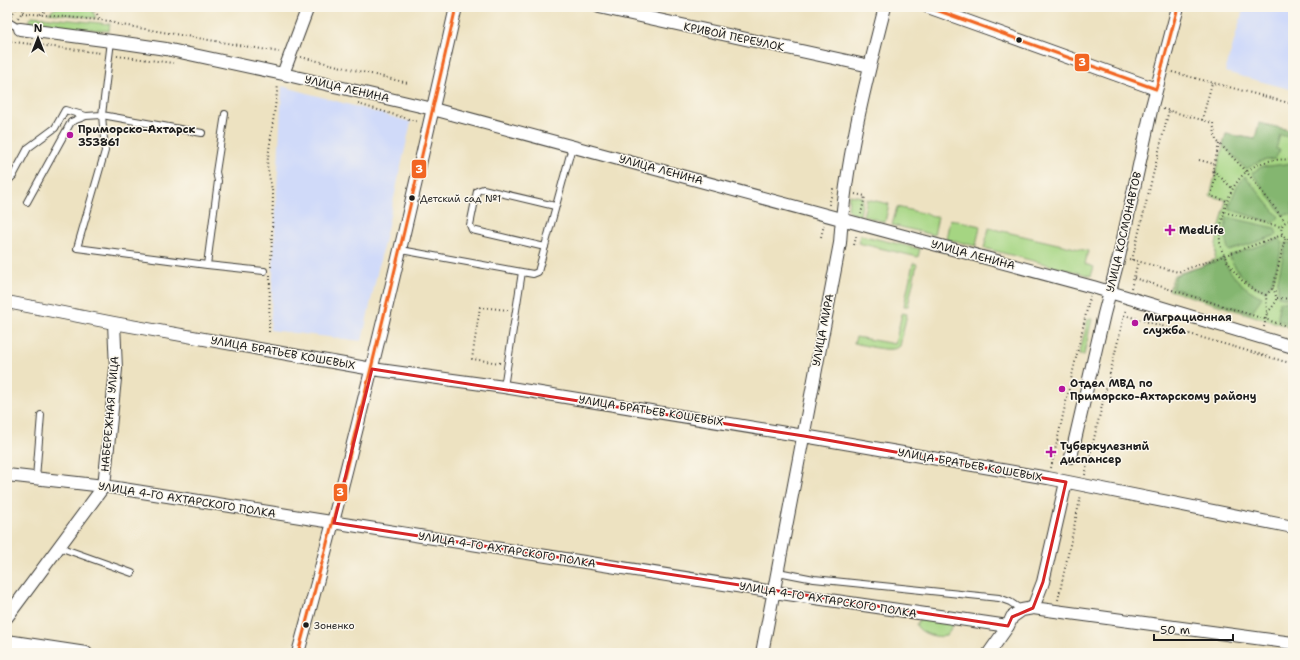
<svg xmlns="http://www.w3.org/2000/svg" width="1300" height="660" font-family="'Shantell Sans',sans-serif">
<rect width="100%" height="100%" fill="#fbf7ec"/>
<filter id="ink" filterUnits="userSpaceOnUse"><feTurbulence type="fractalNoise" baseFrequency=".025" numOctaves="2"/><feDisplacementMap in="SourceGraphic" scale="8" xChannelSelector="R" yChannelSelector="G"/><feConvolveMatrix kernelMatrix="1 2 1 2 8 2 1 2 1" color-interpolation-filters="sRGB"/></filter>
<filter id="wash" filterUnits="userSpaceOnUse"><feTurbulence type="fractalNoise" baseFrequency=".012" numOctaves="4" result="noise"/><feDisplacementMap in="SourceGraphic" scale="16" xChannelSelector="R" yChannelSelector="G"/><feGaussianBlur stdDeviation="0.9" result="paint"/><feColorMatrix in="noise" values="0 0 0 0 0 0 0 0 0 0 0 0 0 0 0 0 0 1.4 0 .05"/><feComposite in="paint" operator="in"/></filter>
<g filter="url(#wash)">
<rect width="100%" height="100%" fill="#ede2c1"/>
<path fill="#d0daf9" d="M 1244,7 L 1293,7 L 1293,90 L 1225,72 Z
M 282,86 L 411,122 L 362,341 L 270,330 Z"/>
<path fill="#a5d582" stroke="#60784f" d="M 58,7 L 91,7 L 96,18 L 48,13 Z
M 32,16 L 110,24 L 109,31 L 27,24 Z
M 1259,123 L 1293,131 L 1293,328 L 1169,290 L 1174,275 L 1203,266 L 1215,259 L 1216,244 L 1226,200 L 1210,196 L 1226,134 L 1255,139 Z
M 849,195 L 863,197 L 860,216 L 851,213 L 848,209 Z
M 867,199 L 889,204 L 885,222 L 863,216 Z
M 897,207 L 938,217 L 934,235 L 892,225 Z
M 950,219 L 980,226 L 976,246 L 946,239 Z
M 989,228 L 1088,251 L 1085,264 L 1094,267 L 1091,276 L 984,248 Z
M 860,235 L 920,249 L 918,257 L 858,243 Z
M 913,263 L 917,264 L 908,306 L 904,306 Z
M 902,313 L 907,314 L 900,346 C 892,354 865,345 854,343 L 856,337 L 895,344 Z
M 1088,319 L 1092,319 L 1084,355 L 1079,355 Z
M 920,618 L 952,621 L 953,625 L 946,636 C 936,638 921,634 916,625 Z"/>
<path fill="#84b670" stroke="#506946" d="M 1259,123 L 1293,131 L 1293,138 L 1280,135 L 1276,149 L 1280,150 L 1275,159 L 1261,161 L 1246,169 L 1223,145 L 1226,134 L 1255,139 Z
M 1293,163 L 1293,215 L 1288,214 L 1283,215 L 1252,173 L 1261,167 Z
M 1245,176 L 1279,217 L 1273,223 L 1228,209 L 1237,186 Z
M 1227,217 L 1275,228 L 1277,235 L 1229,251 C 1224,239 1225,229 1227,217 Z
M 1279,239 L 1283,243 L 1274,278 L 1266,291 C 1249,287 1236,271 1229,256 Z
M 1286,243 L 1293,243 L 1293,296 L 1288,298 L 1278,296 L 1278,279 Z
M 1223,259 C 1232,277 1244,289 1262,297 L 1251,313 L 1172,288 L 1176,275 Z
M 1293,301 L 1293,325 L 1278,320 L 1279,302 Z"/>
</g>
<g filter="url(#ink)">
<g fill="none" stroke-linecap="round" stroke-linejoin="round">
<defs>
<path id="lane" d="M 7,21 L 20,29
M 111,41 L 102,115 L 105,151 L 77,248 L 207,265 L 264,271
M 7,182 L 13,176 L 28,148 L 55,128 L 65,110 L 86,116
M 27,202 L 71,122 L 86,116 L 102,115 L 202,133
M 545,247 L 472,230 L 470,225 L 477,191 L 483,189 L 555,206
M 401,250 L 533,274 L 538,272 L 572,147
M 207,265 L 218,181 L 216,172 L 225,114
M 504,387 L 522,272
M 36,478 L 41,415
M 59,547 L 132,573
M 778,572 L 814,579 L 999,598 L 1010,602 L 1022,610"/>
<path id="street" d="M 599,7 L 870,66
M 928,7 L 1156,89
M 20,29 L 111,41 L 166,49 L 283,74 L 433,109 L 1093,287 L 1293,347
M 283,74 L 308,7
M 7,302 L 114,323 L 372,369 L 504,387 L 804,436 L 1048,478 L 1293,527
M 1071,457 L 1104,314 L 1119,257 L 1152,106 L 1178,7
M 7,475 L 104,486 L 774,592 L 1008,626
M 1033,608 L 1293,643
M 7,617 L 104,486 L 116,369 L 114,323
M 7,641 L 86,653
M 298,653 C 357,439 407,223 456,7
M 762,653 L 840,243 C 845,164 865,84 885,7
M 989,653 L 1008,626 L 1012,617 L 1022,610 L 1033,608 L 1043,582 L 1066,482"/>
</defs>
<use href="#lane" stroke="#3b3a35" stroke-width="8"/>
<use href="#street" stroke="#3b3a35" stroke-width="14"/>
<path stroke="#3b3a35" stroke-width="2" stroke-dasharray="1 3" stroke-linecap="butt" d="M 93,7 L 101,21
M 7,12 L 11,7
M 22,13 L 110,21 L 116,24 L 279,52
M 40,14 L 53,7
M 11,16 L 17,7
M 18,18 L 26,7
M 7,41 L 101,53
M 117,56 L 173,63
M 301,57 L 408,83
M 1172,72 L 1293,104
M 358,104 L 419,122
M 1163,109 L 1213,123 L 1216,140 L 1246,171 L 1285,221
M 1202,120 L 1212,83
M 1219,144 L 1213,169 L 1215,179 L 1211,196 L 1227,201
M 1199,160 L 1214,164
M 1213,170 L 1232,188
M 855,194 L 865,196 L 861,214
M 829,205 L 833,189 L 836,190
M 1224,212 C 1233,176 1254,156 1293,160
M 1293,220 C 1277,220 1278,240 1293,240
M 821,237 L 824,225
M 854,245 L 857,234
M 1129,259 L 1178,272 L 1282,235
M 1132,260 L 1169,110
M 271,267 L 273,195 L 267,165 L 278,85
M 1134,278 L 1293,328
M 1131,288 L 1138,262
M 1266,295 C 1262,293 1258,292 1254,290 C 1241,283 1222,258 1220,243 C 1219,232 1222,222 1224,212 L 1281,227
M 1277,298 L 1293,299
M 1267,313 C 1276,303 1279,301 1273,288
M 1124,315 L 1293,364
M 1264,327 L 1267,313 L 1266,295 L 1273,288 L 1285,239
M 269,332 L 270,275
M 500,363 L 472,359 L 480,307 L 508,310
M 1051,468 L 1090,296
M 1085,475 L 1126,308
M 1058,600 L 1081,495"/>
<use href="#lane" stroke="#fff" stroke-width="6"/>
<use href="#street" stroke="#fff" stroke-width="12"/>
<defs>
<path id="bus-1" d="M 928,7 L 1156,89 L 1178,7
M 298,653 C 356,439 407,223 456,7"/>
</defs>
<use href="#bus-1" stroke="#fbf7ec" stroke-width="6"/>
<use href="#bus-1" stroke="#f26522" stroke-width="3"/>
</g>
</g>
<path fill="none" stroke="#d62828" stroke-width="3" stroke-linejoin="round" d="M 372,369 L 804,436 L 1066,482 L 1043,582 L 1033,608 L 1012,617 L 1008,626 L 334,523 Z"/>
<g fill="#1c1c1c" stroke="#fbf7ec" stroke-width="1.5">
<circle cx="1019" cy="40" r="3.5"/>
<circle cx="412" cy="198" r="3.5"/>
<circle cx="306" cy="625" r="3.5"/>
</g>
<g fill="#b5179e" stroke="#fbf7ec" stroke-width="1.5">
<circle cx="70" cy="135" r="4"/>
<path d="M1168 224h4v4h4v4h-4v4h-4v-4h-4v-4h4z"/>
<circle cx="1135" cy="323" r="4"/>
<circle cx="1062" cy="389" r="4"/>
<path d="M1049 446h4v4h4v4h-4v4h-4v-4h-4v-4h4z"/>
</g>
<g text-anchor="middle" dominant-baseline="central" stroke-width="3" stroke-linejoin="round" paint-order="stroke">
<g font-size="10" fill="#1c1c1c" stroke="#fbf7ec" text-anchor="start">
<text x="420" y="198">Детский сад №1</text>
<text x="314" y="625">Зоненко</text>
</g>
<g font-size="11" fill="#1c1c1c" stroke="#fbf7ec">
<text transform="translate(734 37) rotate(12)">КРИВОЙ ПЕРЕУЛОК</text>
<text transform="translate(347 89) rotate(13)">УЛИЦА ЛЕНИНА</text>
<text transform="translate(661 170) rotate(15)">УЛИЦА ЛЕНИНА</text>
<text transform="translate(1124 232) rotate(-77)">УЛИЦА КОСМОНАВТОВ</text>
<text transform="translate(973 255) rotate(15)">УЛИЦА ЛЕНИНА</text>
<text transform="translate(823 330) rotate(-79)">УЛИЦА МИРА</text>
<text transform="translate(283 353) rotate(10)">УЛИЦА БРАТЬЕВ КОШЕВЫХ</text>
<text transform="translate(651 411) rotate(9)">УЛИЦА БРАТЬЕВ КОШЕВЫХ</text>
<text transform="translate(110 414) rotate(-85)">НАБЕРЕЖНАЯ УЛИЦА</text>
<text transform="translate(970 465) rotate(10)">УЛИЦА БРАТЬЕВ КОШЕВЫХ</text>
<text transform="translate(187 500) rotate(9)">УЛИЦА 4-ГО АХТАРСКОГО ПОЛКА</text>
<text transform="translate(507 550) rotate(9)">УЛИЦА 4-ГО АХТАРСКОГО ПОЛКА</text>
<text transform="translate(828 600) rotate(9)">УЛИЦА 4-ГО АХТАРСКОГО ПОЛКА</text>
</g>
<g font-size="11" font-weight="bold" fill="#1c1c1c" stroke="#fbf7ec" text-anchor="start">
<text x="78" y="129">Приморско-Ахтарск<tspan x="78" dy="13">353861</tspan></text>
<text x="1179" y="230">MedLife</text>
<text x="1143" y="317">Миграционная<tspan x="1143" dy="13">служба</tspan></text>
<text x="1070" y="383">Отдел МВД по<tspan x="1070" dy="13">Приморско-Ахтарскому району</tspan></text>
<text x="1060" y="446">Туберкулезный<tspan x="1060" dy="13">диспансер</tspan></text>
</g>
</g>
<g stroke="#fbf7ec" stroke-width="1.5">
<rect x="1074" y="53" width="16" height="19" rx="4" fill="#f26522"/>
<rect x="411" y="159" width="16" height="20" rx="4" fill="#f26522"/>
<rect x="333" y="483" width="15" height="19" rx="4" fill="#f26522"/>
</g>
<g font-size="11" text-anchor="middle" font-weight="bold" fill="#fff">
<text x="1082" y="66">3</text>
<text x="419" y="173">3</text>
<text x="340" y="496">3</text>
</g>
<rect width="1300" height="660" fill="none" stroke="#fbf7ec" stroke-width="24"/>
<g transform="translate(38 38)" stroke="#fbf7ec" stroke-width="3" paint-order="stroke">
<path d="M0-3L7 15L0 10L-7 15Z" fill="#1c1c1c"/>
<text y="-6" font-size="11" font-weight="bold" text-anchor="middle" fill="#1c1c1c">N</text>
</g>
<path d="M1154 634v6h79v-6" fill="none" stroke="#1c1c1c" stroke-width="2"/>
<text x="1160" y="634" font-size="12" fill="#1c1c1c" stroke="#fbf7ec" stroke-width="3" paint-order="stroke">50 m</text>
</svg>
